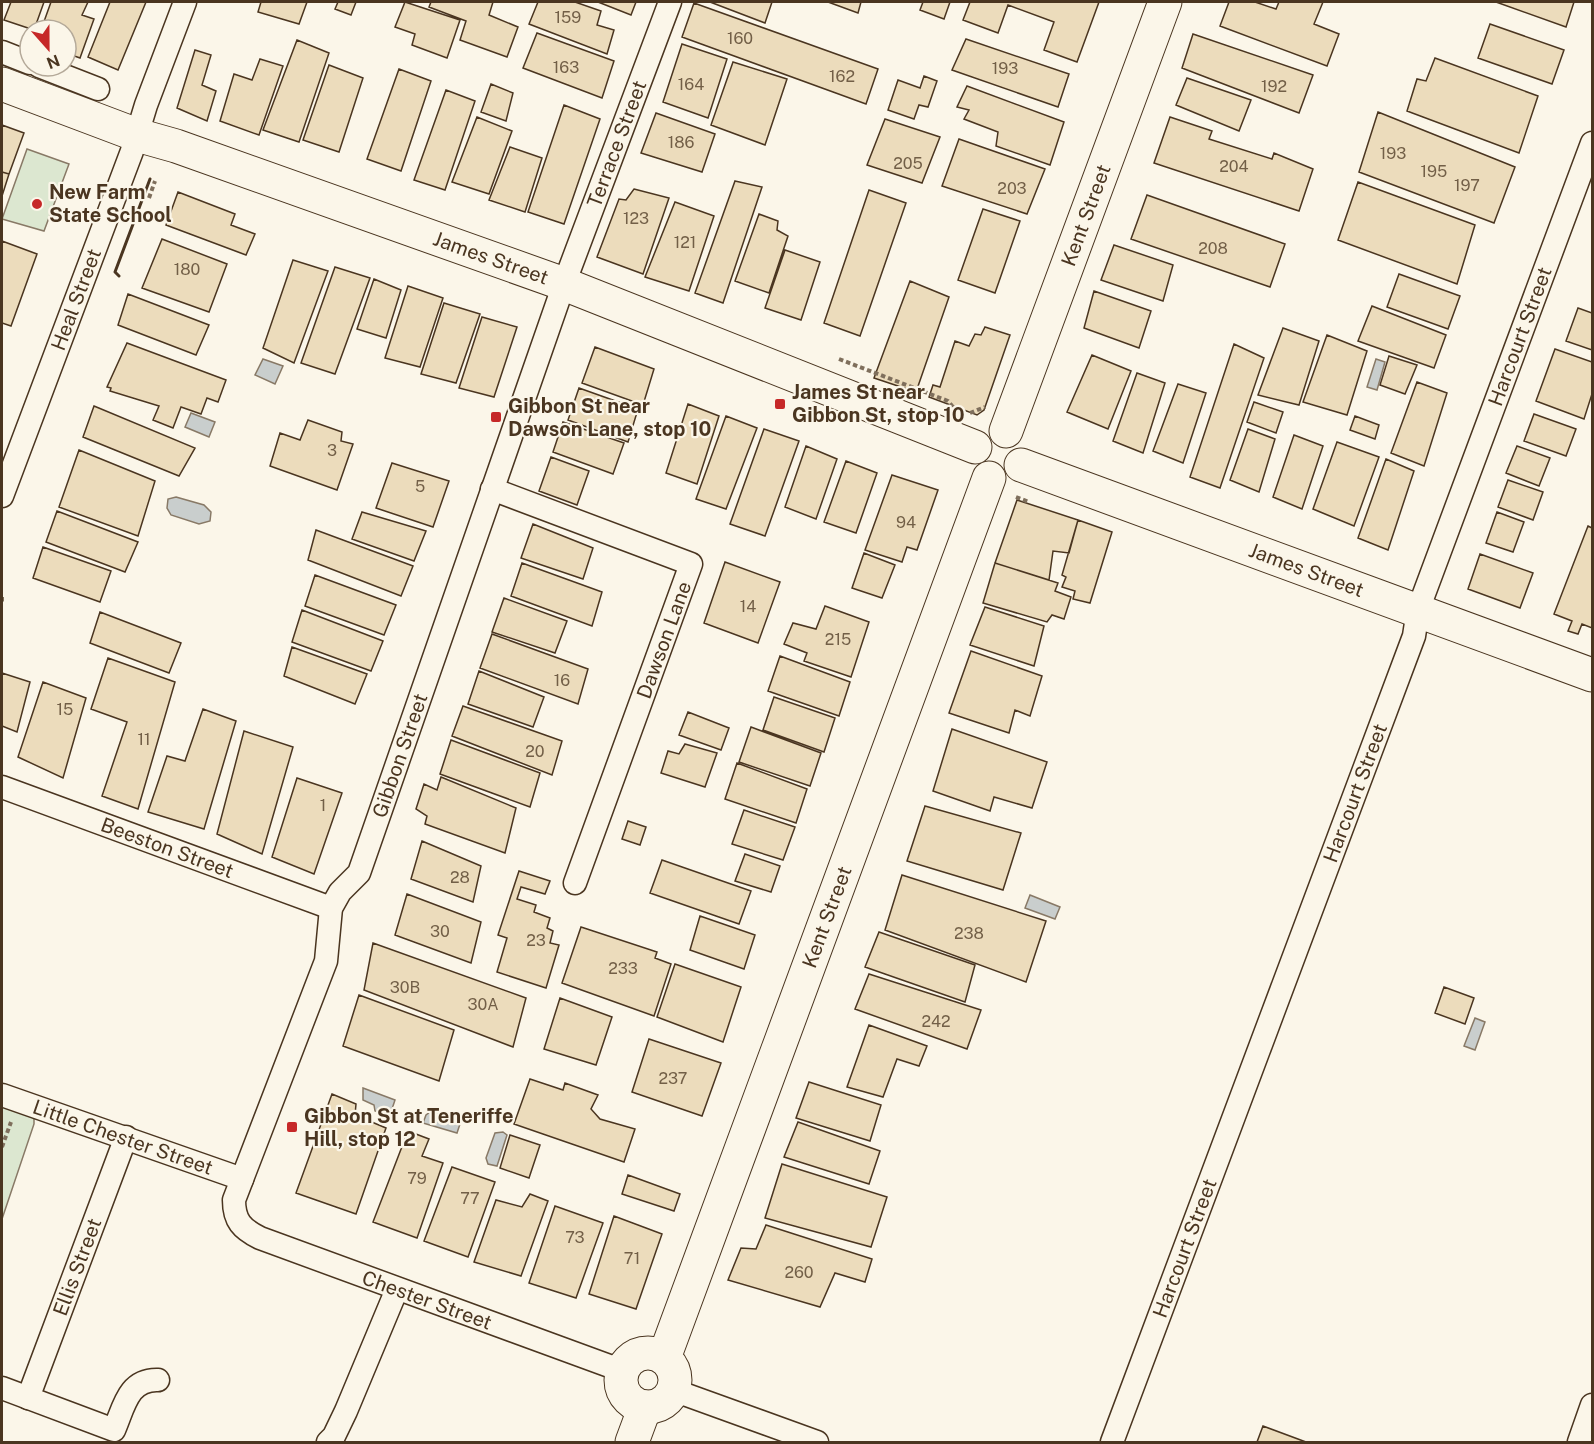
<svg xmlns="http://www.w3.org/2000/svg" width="1594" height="1444" font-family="'Public Sans',sans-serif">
<rect width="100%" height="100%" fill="#fbf6e9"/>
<path fill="#dce7d0" stroke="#887966" stroke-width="1.5" d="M 27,149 L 69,164 L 44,231 L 2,219 Z
M 2,1098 L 34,1107 L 34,1124 L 2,1219 Z"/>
<path fill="#c9cecd" stroke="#887966" stroke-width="1.5" d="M 263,359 L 283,366 L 275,384 L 255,375 Z
M 1376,359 L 1385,362 L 1377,390 L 1367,387 Z
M 191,413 L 215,422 L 209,437 L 185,427 Z
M 176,497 L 204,505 L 211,512 L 210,521 L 199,524 L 171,515 L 167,508 L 168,499 Z
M 1030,895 L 1060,907 L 1055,919 L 1025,908 Z
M 1475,1018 L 1485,1022 L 1475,1050 L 1464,1046 Z
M 363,1088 L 395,1100 L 390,1115 L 375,1111 L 374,1105 L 363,1100 Z
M 434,1109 L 461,1121 L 457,1133 L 423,1123 L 426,1115 Z
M 503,1132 L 507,1135 L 497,1166 L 488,1164 L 486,1158 L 495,1133 Z"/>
<path fill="#ecdcbc" stroke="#4a3520" stroke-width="1.5" d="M 11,2 L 44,2 L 34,30 L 4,20 Z
M 51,2 L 88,2 L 82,15 L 94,19 L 80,58 L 66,53 L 66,30 L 41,30 Z
M 110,2 L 146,2 L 118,70 L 88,57 Z
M 261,2 L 307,2 L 299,24 L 258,12 Z
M 338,2 L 356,2 L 351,15 L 335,9 Z
M 405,2 L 460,20 L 447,58 L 412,45 L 415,34 L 395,27 Z
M 431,2 L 493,2 L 489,15 L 518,27 L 507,57 L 460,40 L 466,21 L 429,7 Z
M 538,2 L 575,2 L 601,11 L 597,25 L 614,30 L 607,54 L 529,24 Z
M 598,2 L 636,2 L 631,15 Z
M 710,2 L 772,2 L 765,23 Z
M 828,2 L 861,2 L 858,13 Z
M 923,2 L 950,2 L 944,19 L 920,10 Z
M 970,2 L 1099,2 L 1077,62 L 1044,50 L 1054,22 L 1008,5 L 998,33 L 963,20 Z
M 1229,2 L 1255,2 L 1276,9 L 1279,2 L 1323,2 L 1314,24 L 1339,34 L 1327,66 L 1220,26 Z
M 1496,2 L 1574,2 L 1566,27 Z
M 694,3 L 878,69 L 866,104 L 682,37 Z
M 1490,24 L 1564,50 L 1552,84 L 1478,58 Z
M 537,33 L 614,61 L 602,98 L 523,68 Z
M 1193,34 L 1313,75 L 1299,113 L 1182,68 Z
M 966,39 L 1069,74 L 1058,107 L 952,70 Z
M 297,40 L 329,53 L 299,142 L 263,130 Z
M 682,44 L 727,59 L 708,118 L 663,102 Z
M 195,50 L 211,55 L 202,85 L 216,91 L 207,121 L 177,108 Z
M 1435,58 L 1538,96 L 1519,153 L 1407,111 L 1417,79 L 1426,81 Z
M 260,59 L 283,66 L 259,135 L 220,121 L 234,74 L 252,80 Z
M 733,62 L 787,79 L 765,145 L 711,125 Z
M 329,65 L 363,78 L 339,152 L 303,140 Z
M 399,69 L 431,81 L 401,171 L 367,159 Z
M 924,76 L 937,81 L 928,107 L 919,105 L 914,119 L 888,110 L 898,80 L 920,88 Z
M 1187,78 L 1251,100 L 1239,131 L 1176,105 Z
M 491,84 L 513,93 L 506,121 L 481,112 Z
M 967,86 L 1064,122 L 1050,165 L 996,146 L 998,132 L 964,119 L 969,110 L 957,107 Z
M 446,90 L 475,101 L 445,190 L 414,180 Z
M 564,105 L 600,119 L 564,224 L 528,212 Z
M 1378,112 L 1515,167 L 1494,223 L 1359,172 Z
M 656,113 L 715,134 L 702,172 L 641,153 Z
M 477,117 L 512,131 L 489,194 L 452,182 Z
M 1170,117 L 1212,131 L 1209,139 L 1272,159 L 1274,153 L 1313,169 L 1299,211 L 1154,163 Z
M 885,119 L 940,137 L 922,183 L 867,165 Z
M 2,125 L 24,133 L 9,174 L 2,172 Z
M 959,139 L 1045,169 L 1027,214 L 942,186 Z
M 510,147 L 542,158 L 525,212 L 489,200 Z
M 2,172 L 9,174 L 2,196 Z
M 735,181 L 762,187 L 723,303 L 695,293 Z
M 1358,182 L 1475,225 L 1457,284 L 1338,240 Z
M 634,189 L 669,198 L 643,274 L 597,257 L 619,199 L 626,200 Z
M 869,190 L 906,203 L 860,336 L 824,323 Z
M 178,192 L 235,214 L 231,225 L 255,234 L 246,255 L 166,225 Z
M 1147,195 L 1285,244 L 1270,287 L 1131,239 Z
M 675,202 L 714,216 L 689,291 L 645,277 Z
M 983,209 L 1020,221 L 995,293 L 958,280 Z
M 759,214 L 778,221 L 777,230 L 788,236 L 769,293 L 735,281 Z
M 162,239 L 227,264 L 209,312 L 142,288 Z
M 2,241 L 37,254 L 11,326 L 2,323 Z
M 1114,245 L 1173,265 L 1163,301 L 1101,280 Z
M 785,250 L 820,262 L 801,320 L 765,308 Z
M 293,260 L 328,271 L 294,363 L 263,348 Z
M 335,267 L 370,278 L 335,374 L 301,363 Z
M 1399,274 L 1460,296 L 1448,329 L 1387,307 Z
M 374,279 L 401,290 L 386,338 L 357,329 Z
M 910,281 L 949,297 L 916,392 L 874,378 Z
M 408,286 L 443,298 L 420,367 L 385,358 Z
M 1094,291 L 1151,311 L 1139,348 L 1084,328 Z
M 128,294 L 209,325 L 196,355 L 118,325 Z
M 444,303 L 480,314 L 456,383 L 421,374 Z
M 1372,306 L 1446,335 L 1434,368 L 1358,341 Z
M 1578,308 L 1592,313 L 1592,350 L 1566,341 Z
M 482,317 L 517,327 L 494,397 L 459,388 Z
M 985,327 L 1010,335 L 984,410 L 977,415 L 929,397 L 933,385 L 940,387 L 955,341 L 969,346 L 975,334 L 981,335 Z
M 1283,328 L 1319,341 L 1299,405 L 1258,395 Z
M 1327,335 L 1367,351 L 1347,415 L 1303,402 Z
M 127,343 L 226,380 L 218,402 L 207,398 L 201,414 L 181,407 L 173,428 L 153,420 L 159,406 L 110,391 L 111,388 L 107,387 Z
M 1234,344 L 1264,358 L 1220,488 L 1190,477 Z
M 595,347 L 654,369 L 643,405 L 582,383 Z
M 1555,349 L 1592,362 L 1592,394 L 1584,419 L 1536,401 Z
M 1092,355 L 1131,371 L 1108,429 L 1067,412 Z
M 1389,356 L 1417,365 L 1405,394 L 1380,385 Z
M 1137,373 L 1165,383 L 1143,453 L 1113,441 Z
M 1417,382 L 1447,393 L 1424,466 L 1391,453 Z
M 1178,384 L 1206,393 L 1183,463 L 1153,451 Z
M 579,388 L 638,409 L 628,442 L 568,420 Z
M 1254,402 L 1283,412 L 1276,433 L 1247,422 Z
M 688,404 L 719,416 L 697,484 L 666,473 Z
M 94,406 L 195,448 L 179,476 L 83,437 Z
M 1534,414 L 1576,429 L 1566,456 L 1524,441 Z
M 726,416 L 757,428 L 726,509 L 696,499 Z
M 1355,416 L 1379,425 L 1375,439 L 1350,430 Z
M 308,420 L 342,432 L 341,441 L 353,444 L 337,490 L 270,466 L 280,433 L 300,440 Z
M 563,422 L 624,443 L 613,474 L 553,452 Z
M 764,429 L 799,441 L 765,536 L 730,524 Z
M 1248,429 L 1275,439 L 1259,492 L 1230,480 Z
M 1294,435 L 1323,446 L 1302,509 L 1273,497 Z
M 1337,442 L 1379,457 L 1354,526 L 1313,509 Z
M 806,446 L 837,459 L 816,519 L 785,507 Z
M 1517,446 L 1550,458 L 1539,486 L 1506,473 Z
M 79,450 L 155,481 L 138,536 L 59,507 Z
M 551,457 L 589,471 L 577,505 L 539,491 Z
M 1386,459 L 1414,471 L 1388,550 L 1358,538 Z
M 846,461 L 877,473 L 856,533 L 824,522 Z
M 392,463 L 449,481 L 433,527 L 376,508 Z
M 892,475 L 938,490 L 917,550 L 907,547 L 902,562 L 865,550 Z
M 1508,480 L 1543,492 L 1533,520 L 1498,507 Z
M 1017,500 L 1078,520 L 1069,553 L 1053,551 L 1049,580 L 995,563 Z
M 57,511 L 138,542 L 125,572 L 46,542 Z
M 362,512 L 426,531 L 414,561 L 352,539 Z
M 1497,512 L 1524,522 L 1513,552 L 1486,543 Z
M 1078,520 L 1112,532 L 1090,603 L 1073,599 L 1075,591 L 1062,587 L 1066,577 L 1062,575 Z
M 533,524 L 593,548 L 583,579 L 521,558 Z
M 1588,526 L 1592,528 L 1592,628 L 1582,624 L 1578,634 L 1568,631 L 1572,621 L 1554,614 Z
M 316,530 L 413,566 L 401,596 L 308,560 Z
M 43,547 L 111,571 L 100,602 L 33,578 Z
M 864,553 L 895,565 L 882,598 L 852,588 Z
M 1480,554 L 1533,573 L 1520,608 L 1468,589 Z
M 725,562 L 780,582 L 758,643 L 704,623 Z
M 522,563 L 602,592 L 592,626 L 511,596 Z
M 995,563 L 1058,583 L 1055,591 L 1071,597 L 1064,619 L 1052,615 L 1047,622 L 983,603 Z
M 315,575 L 396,605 L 384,635 L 305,606 Z
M 504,598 L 567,621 L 555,653 L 492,632 Z
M 825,606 L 869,622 L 851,677 L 804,661 L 807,653 L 784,644 L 793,623 L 816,629 Z
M 985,607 L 1044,626 L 1034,666 L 970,645 Z
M 302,610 L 383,641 L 371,671 L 292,642 Z
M 100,612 L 181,643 L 169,673 L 90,643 Z
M 492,634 L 588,669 L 578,704 L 480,668 Z
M 292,647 L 367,674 L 355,704 L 284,676 Z
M 971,651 L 1042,676 L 1030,716 L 1015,710 L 1009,733 L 949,713 Z
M 780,656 L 850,682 L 839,716 L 768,691 Z
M 108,658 L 175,682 L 138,809 L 102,796 L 127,722 L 91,709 Z
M 479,671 L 544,697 L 533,727 L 468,704 Z
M 2,673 L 30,682 L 17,732 L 2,726 Z
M 43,682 L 86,698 L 63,778 L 18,757 Z
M 774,697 L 835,718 L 824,752 L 763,730 Z
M 463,706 L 562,741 L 552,775 L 452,736 Z
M 203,709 L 236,721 L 204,829 L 148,812 L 167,756 L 185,761 Z
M 688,712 L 729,728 L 721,750 L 679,735 Z
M 751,727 L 821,753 L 810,786 L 739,762 Z
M 952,729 L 1047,762 L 1032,808 L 994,797 L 990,811 L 933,791 Z
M 244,731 L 293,747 L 262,854 L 217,834 Z
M 451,740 L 540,773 L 530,807 L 440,774 Z
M 685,744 L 717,753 L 705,787 L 661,773 L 668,751 L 679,754 Z
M 737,763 L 807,789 L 796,823 L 725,799 Z
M 441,777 L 516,808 L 505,853 L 425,824 L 427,816 L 416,809 L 424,784 L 437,790 Z
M 297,778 L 342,793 L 314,874 L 272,857 Z
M 925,806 L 1021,833 L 1003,890 L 907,861 Z
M 744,810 L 795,827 L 783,860 L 732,844 Z
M 628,821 L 646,827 L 640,845 L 622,839 Z
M 422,841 L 481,866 L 473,902 L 411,879 Z
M 745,854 L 780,866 L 771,892 L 735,881 Z
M 662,860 L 751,891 L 739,924 L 650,893 Z
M 519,871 L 550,881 L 545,894 L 521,887 L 517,899 L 536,905 L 534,912 L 550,918 L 547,928 L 553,931 L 550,943 L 559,945 L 546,988 L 497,972 L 507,938 L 498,935 Z
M 902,875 L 1046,921 L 1026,982 L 885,930 Z
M 407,894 L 481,922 L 471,963 L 395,935 Z
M 700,916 L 755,935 L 744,969 L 690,950 Z
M 581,927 L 657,952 L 655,958 L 671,964 L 654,1016 L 562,983 Z
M 879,932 L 975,965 L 965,1002 L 865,967 Z
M 373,943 L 526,998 L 513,1047 L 364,990 Z
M 675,964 L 741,987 L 723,1042 L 657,1017 Z
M 869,974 L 981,1010 L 967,1049 L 855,1009 Z
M 1444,987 L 1474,998 L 1465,1024 L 1435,1013 Z
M 359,995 L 454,1030 L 439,1081 L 343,1046 Z
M 560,998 L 612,1017 L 596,1065 L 544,1049 Z
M 869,1025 L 927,1046 L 919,1066 L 897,1059 L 883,1097 L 847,1087 Z
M 649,1039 L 721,1063 L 702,1116 L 632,1092 Z
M 530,1079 L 563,1090 L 565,1083 L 598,1095 L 591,1109 L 600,1119 L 635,1129 L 624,1162 L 514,1124 Z
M 809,1082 L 881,1105 L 870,1141 L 796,1118 Z
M 332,1094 L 356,1104 L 355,1115 L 386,1128 L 356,1214 L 296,1193 Z
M 798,1122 L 880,1151 L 869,1184 L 784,1157 Z
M 408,1131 L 429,1139 L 422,1156 L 443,1163 L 417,1238 L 373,1222 Z
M 510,1135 L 540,1145 L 529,1178 L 500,1168 Z
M 782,1164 L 887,1197 L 871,1247 L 765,1218 Z
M 452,1167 L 495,1182 L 468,1257 L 424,1241 Z
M 628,1175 L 680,1194 L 674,1211 L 622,1194 Z
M 530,1194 L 548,1201 L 521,1276 L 474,1262 L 496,1200 L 522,1207 Z
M 555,1206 L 603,1223 L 576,1298 L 529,1283 Z
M 614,1216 L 662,1234 L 636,1309 L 589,1294 Z
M 766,1225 L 872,1259 L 865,1282 L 835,1273 L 820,1307 L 728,1280 L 741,1248 L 756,1249 Z
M 1263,1426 L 1306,1442 L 1257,1442 Z"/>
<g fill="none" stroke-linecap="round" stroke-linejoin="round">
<defs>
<g id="street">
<path d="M 2,52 L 30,63"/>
<path d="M 39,66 L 98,89"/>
<path d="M 492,489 L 691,564 L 575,883"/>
<path id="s1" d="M 2,496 L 132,151 L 146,105 L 185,2"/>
<path id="s2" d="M 2,787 L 331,908"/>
<path id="s3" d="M 2,1095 L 242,1179"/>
<path id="s4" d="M 623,1371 L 260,1238 C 242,1229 234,1221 234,1200 L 326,961 L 331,908 L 340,892 L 359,873 L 564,284 L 670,2"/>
<path d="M 2,1388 L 114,1430 C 124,1407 128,1379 158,1380"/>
<path d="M 673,1390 L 817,1442"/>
<path id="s5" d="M 28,1398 L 126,1137"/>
<path d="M 328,1442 L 334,1436 L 346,1411 L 397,1289"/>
<path id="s6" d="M 1112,1442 L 1414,636 L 1418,610 L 1592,143"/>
<path d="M 1579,1442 L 1592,1405"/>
</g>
<g id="secondary">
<path id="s7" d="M 2,84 L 137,135 L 176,146 L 564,284 L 975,447"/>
<path id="s8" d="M 1006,431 L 1165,2"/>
<path id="s9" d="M 1021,465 L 1592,675"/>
<circle cx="648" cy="1380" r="27"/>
<path id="s10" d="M 664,1358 L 989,478"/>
<path d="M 632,1442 L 645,1407"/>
</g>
</defs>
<use href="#street" stroke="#4a3520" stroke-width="25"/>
<use href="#secondary" stroke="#4a3520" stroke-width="35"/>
<path stroke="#7f6f5c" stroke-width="4" stroke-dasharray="4.5 3" stroke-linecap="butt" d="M 149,198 L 155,181
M 839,359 L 948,401 L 953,407
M 970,413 L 985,407
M 1016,497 L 1029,502
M 2,597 L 2,604
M 2,1147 L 11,1122"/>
<use href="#street" stroke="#fbf6e9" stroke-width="22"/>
<use href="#secondary" stroke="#fbf6e9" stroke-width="33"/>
<path stroke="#4a3520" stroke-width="3" d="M 119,276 L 115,272 L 150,179"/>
</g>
<g fill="#c62828" stroke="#fbf6e9" stroke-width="2">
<circle cx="37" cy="204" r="6"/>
<rect x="774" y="398" width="12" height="12" rx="3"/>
<rect x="490" y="411" width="12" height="12" rx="3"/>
<rect x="286" y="1121" width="12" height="12" rx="3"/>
</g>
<g text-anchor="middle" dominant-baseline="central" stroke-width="4.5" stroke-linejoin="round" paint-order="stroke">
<g font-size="16" fill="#725f47">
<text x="568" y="17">159</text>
<text x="740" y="38">160</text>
<text x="566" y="67">163</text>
<text x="1005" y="68">193</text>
<text x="842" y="76">162</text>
<text x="691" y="84">164</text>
<text x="1274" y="86">192</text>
<text x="681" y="142">186</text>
<text x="1393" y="153">193</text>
<text x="908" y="163">205</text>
<text x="1234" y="166">204</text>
<text x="1434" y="171">195</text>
<text x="1467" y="185">197</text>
<text x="1012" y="188">203</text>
<text x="636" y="218">123</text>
<text x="685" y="242">121</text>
<text x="1213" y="248">208</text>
<text x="187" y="269">180</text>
<text x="332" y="450">3</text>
<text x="420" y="486">5</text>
<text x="906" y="522">94</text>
<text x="748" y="606">14</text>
<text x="838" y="639">215</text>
<text x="562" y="680">16</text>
<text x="65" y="709">15</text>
<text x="144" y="739">11</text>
<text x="535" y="751">20</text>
<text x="323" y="805">1</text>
<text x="460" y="877">28</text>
<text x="440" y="931">30</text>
<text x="969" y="933">238</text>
<text x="536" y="940">23</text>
<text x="623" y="968">233</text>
<text x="405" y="987">30B</text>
<text x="483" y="1004">30A</text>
<text x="936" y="1021">242</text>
<text x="673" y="1078">237</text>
<text x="417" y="1178">79</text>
<text x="470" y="1198">77</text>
<text x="575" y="1237">73</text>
<text x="632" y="1258">71</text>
<text x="799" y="1272">260</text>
</g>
<g font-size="20" fill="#4a3520" stroke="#fbf6e9">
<text stroke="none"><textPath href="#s4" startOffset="1564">Terrace Street</textPath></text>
<text stroke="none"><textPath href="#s8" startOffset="230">Kent Street</textPath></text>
<text stroke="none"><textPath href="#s7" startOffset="519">James Street</textPath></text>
<text stroke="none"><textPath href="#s1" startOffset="210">Heal Street</textPath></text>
<text stroke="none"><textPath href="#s6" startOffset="1179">Harcourt Street</textPath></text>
<text stroke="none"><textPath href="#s9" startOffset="304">James Street</textPath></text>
<text transform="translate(664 640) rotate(-70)">Dawson Lane</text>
<text stroke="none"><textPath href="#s4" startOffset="915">Gibbon Street</textPath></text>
<text stroke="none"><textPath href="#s6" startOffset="693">Harcourt Street</textPath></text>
<text stroke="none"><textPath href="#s2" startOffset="176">Beeston Street</textPath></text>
<text stroke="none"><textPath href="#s10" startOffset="470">Kent Street</textPath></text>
<text stroke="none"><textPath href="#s3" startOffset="128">Little Chester Street</textPath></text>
<text stroke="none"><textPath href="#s6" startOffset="207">Harcourt Street</textPath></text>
<text stroke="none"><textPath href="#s5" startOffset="140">Ellis Street</textPath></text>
<text transform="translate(427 1300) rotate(20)">Chester Street</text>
</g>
<g font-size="20" font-weight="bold" fill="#4a3520" stroke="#fbf6e9" text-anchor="start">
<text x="49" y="192">New Farm<tspan x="49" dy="23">State School</tspan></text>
<text x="792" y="392">James St near<tspan x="792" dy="23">Gibbon St, stop 10</tspan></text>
<text x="508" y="406">Gibbon St near<tspan x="508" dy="23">Dawson Lane, stop 10</tspan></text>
<text x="304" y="1116">Gibbon St at Teneriffe<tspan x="304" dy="23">Hill, stop 12</tspan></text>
</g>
</g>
<rect width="1594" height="1444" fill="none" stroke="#4a3520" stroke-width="6"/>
<g transform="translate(48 48) rotate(159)"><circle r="28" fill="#fbf6e9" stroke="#b4a999" stroke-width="1.5"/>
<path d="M0-4.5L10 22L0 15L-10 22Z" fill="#c62828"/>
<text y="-9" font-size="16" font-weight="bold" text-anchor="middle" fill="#4a3520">N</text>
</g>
</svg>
